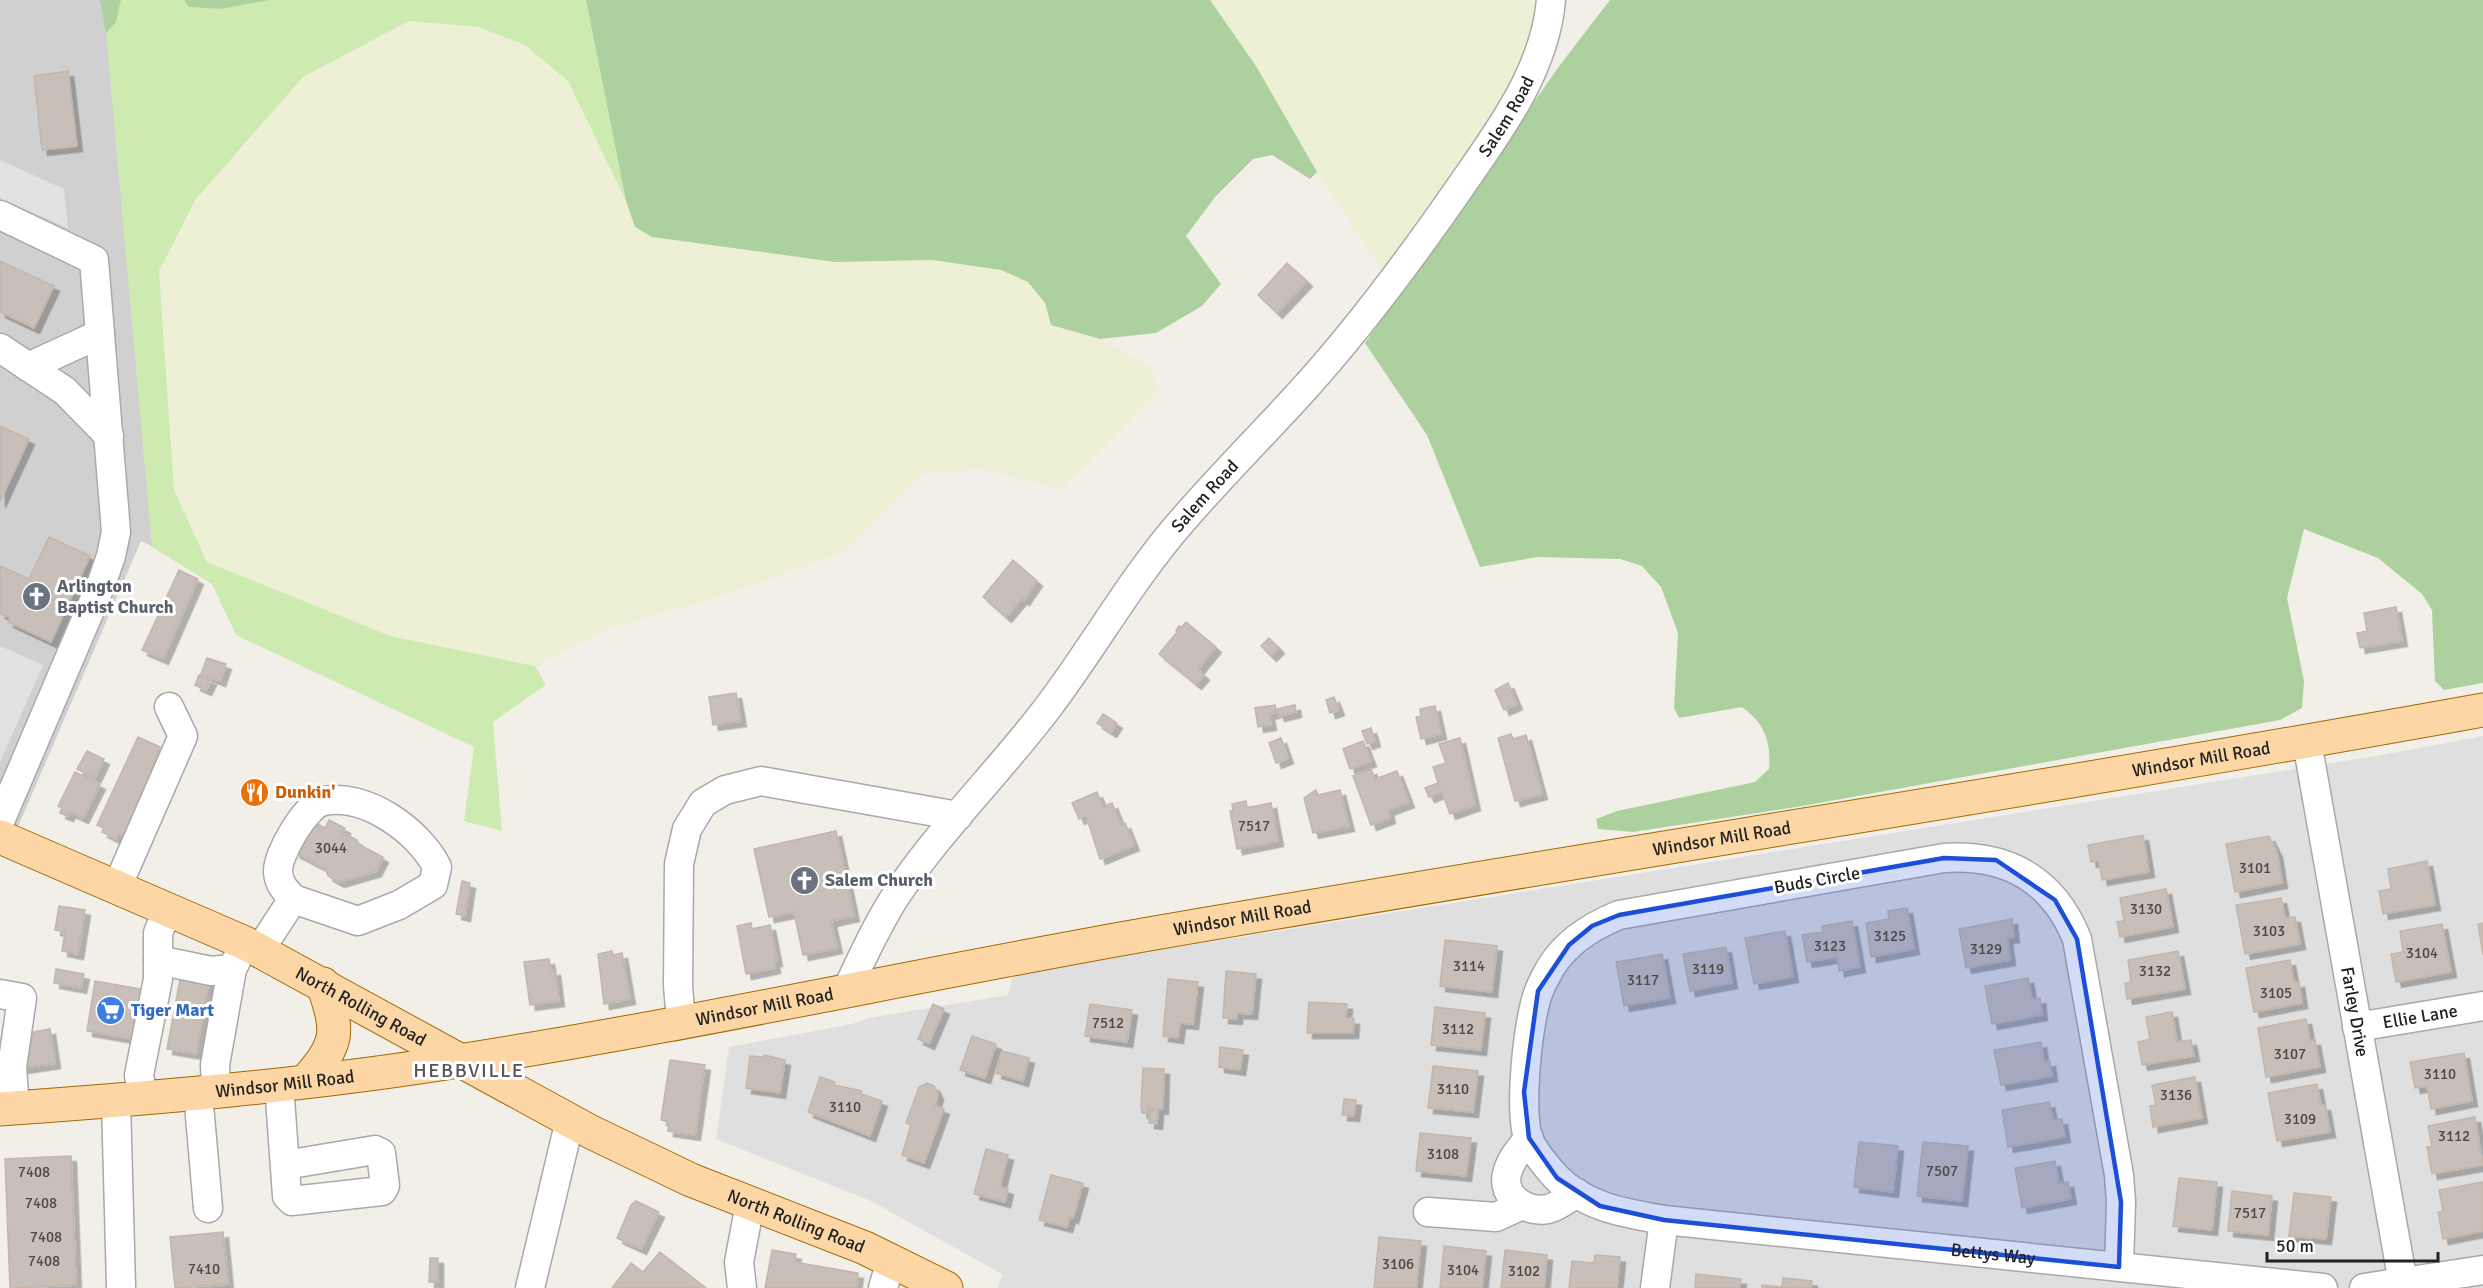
<svg xmlns="http://www.w3.org/2000/svg" width="2483" height="1288" font-family="Signika,sans-serif">
<defs>
<filter id="shadow"><feDropShadow dx="5.5" dy="5.5" stdDeviation="0" flood-color="#0004"/></filter>
</defs>
<rect width="100%" height="100%" fill="#f2efe9"/>
<path fill="#e0dfdf" d="M 2483,736 L 2483,1288 L 998,1288 L 1002,1274 L 871,1201 L 716,1139 L 729,1047 L 852,1024 L 869,1018 L 1008,995 L 1014,973 L 2382,755 Z"/>
<path fill="#d0d0d0" d="M 0,0 L 116,0 L 165,552 L 141,541 L 17,829 L 0,822 Z"/>
<path fill="#eef0d5" d="M 1210,0 L 1538,0 L 1538,3 L 1513,85 L 1384,275 L 1317,172 L 1256,66 Z
M 409,21 L 478,27 L 525,45 L 568,81 L 626,201 L 635,227 L 652,237 L 835,262 L 932,260 L 1001,270 L 1028,282 L 1045,303 L 1051,325 L 1100,339 L 1152,367 L 1158,392 L 1062,489 L 980,469 L 924,474 L 842,553 L 719,597 L 612,628 L 535,666 L 390,636 L 207,562 L 174,490 L 159,271 L 196,199 L 303,77 Z"/>
<path fill="#cdebb0" d="M 121,0 L 184,0 L 188,7 L 221,9 L 270,0 L 586,0 L 626,201 L 568,81 L 525,45 L 478,27 L 409,21 L 303,77 L 196,199 L 159,271 L 174,490 L 207,562 L 390,636 L 535,666 L 546,685 L 493,722 L 502,831 L 464,821 L 474,747 L 236,635 L 212,584 L 152,547 L 106,33 L 116,22 Z"/>
<path fill="#add19e" d="M 100,0 L 121,0 L 116,22 L 106,33 Z
M 184,0 L 270,0 L 221,9 L 188,7 Z
M 586,0 L 1210,0 L 1256,66 L 1317,172 L 1310,179 L 1272,155 L 1253,159 L 1215,197 L 1186,236 L 1221,284 L 1202,306 L 1156,333 L 1100,339 L 1051,325 L 1045,303 L 1028,282 L 1001,270 L 932,260 L 835,262 L 652,237 L 635,227 L 626,201 Z
M 1610,0 L 2483,0 L 2483,683 L 2444,690 L 2435,681 L 2432,610 L 2422,594 L 2378,558 L 2304,529 L 2287,598 L 2304,681 L 2302,708 L 2280,720 L 1802,806 L 1633,832 L 1598,829 L 1596,819 L 1617,811 L 1755,782 L 1769,769 C 1771,741 1765,724 1742,707 L 1679,718 L 1674,708 L 1678,633 L 1661,587 L 1642,566 L 1620,559 L 1537,557 L 1480,567 L 1427,435 L 1365,343 L 1560,65 Z"/>
<path fill="#e2e2e2" d="M 0,160 L 64,189 L 68,228 L 0,198 Z
M 0,646 L 43,665 L 0,762 Z"/>
<path fill="#c7bfb8" stroke="#c4b6ab" stroke-width="1.5" filter="url(#shadow)" d="M 68,71 L 77,146 L 42,150 L 34,76 Z
M 0,261 L 54,286 L 34,328 L 0,312 Z
M 1287,263 L 1307,281 L 1277,313 L 1258,295 Z
M 0,426 L 29,439 L 0,502 Z
M 49,537 L 90,556 L 51,642 L 8,622 L 10,618 L 0,613 L 0,566 L 29,579 Z
M 1013,560 L 1037,581 L 1024,600 L 1022,598 L 1006,617 L 983,597 Z
M 179,570 L 198,579 L 163,659 L 142,650 Z
M 2396,607 L 2402,641 L 2360,648 L 2357,633 L 2367,631 L 2364,613 Z
M 1186,622 L 1216,647 L 1198,669 L 1204,675 L 1196,684 L 1159,654 L 1177,632 L 1176,631 L 1179,626 L 1182,627 Z
M 1269,638 L 1279,648 L 1271,656 L 1261,646 Z
M 207,658 L 226,664 L 220,681 L 201,674 Z
M 199,675 L 211,680 L 206,690 L 195,685 Z
M 1508,683 L 1517,704 L 1504,710 L 1495,690 Z
M 736,693 L 741,721 L 713,725 L 709,697 Z
M 1334,697 L 1339,710 L 1330,713 L 1326,700 Z
M 1275,705 L 1276,712 L 1269,714 L 1271,725 L 1258,727 L 1255,708 Z
M 1295,705 L 1296,712 L 1279,716 L 1277,709 Z
M 1435,706 L 1441,734 L 1421,739 L 1416,717 L 1421,716 L 1420,709 Z
M 1103,714 L 1117,723 L 1111,732 L 1097,723 Z
M 1371,728 L 1375,741 L 1367,744 L 1362,731 Z
M 1511,734 L 1513,739 L 1526,735 L 1542,794 L 1515,801 L 1498,738 Z
M 138,737 L 160,747 L 151,768 L 156,770 L 125,837 L 118,834 L 116,839 L 102,832 L 104,828 L 97,825 Z
M 1281,738 L 1288,758 L 1276,763 L 1269,743 Z
M 1460,738 L 1475,805 L 1450,814 L 1442,792 L 1429,797 L 1425,788 L 1438,783 L 1433,767 L 1446,763 L 1439,744 Z
M 1363,741 L 1371,761 L 1350,769 L 1343,749 Z
M 87,751 L 104,759 L 95,778 L 77,769 Z
M 1371,769 L 1375,779 L 1397,771 L 1409,802 L 1388,810 L 1390,818 L 1371,825 L 1353,776 Z
M 75,772 L 100,784 L 83,818 L 70,812 L 68,816 L 60,813 L 62,808 L 58,806 Z
M 1316,790 L 1318,795 L 1340,790 L 1349,826 L 1313,833 L 1304,798 Z
M 1097,792 L 1103,807 L 1112,803 L 1121,825 L 1125,823 L 1134,845 L 1100,859 L 1086,816 L 1079,819 L 1072,803 Z
M 1246,801 L 1247,808 L 1271,803 L 1278,841 L 1237,849 L 1230,811 L 1233,811 L 1232,804 Z
M 310,820 L 325,828 L 329,820 L 345,828 L 341,836 L 346,834 L 357,840 L 358,844 L 383,857 L 376,871 L 339,882 L 328,876 L 325,868 L 294,852 Z
M 836,831 L 854,916 L 831,921 L 837,948 L 803,955 L 794,912 L 769,917 L 754,849 Z
M 2143,835 L 2149,872 L 2102,880 L 2099,861 L 2091,862 L 2088,845 Z
M 2269,836 L 2277,852 L 2282,883 L 2235,892 L 2226,844 Z
M 2427,861 L 2435,905 L 2383,914 L 2379,891 L 2391,889 L 2388,869 Z
M 462,881 L 470,883 L 465,916 L 456,914 Z
M 2166,889 L 2173,927 L 2120,937 L 2117,922 L 2124,921 L 2120,898 Z
M 2281,898 L 2285,918 L 2295,917 L 2300,944 L 2245,954 L 2236,905 Z
M 59,906 L 85,910 L 78,954 L 62,951 L 65,932 L 55,930 Z
M 1907,908 L 1914,949 L 1871,957 L 1866,923 L 1889,919 L 1888,911 Z
M 2012,919 L 2014,937 L 2007,938 L 2010,960 L 1966,968 L 1959,929 Z
M 1852,921 L 1860,967 L 1839,971 L 1837,957 L 1807,962 L 1802,935 L 1823,932 L 1822,926 Z
M 751,923 L 752,929 L 770,925 L 777,961 L 774,961 L 775,968 L 746,974 L 737,926 Z
M 2483,923 L 2483,955 L 2478,924 Z
M 2442,924 L 2451,972 L 2396,982 L 2391,954 L 2403,952 L 2400,931 Z
M 1785,931 L 1793,977 L 1754,984 L 1745,938 Z
M 1445,940 L 1497,946 L 1492,992 L 1440,986 Z
M 1726,947 L 1732,983 L 1690,991 L 1683,954 Z
M 612,951 L 613,955 L 622,953 L 630,999 L 604,1004 L 598,954 Z
M 2178,951 L 2185,989 L 2127,999 L 2125,983 L 2131,982 L 2128,960 Z
M 1662,954 L 1670,998 L 1624,1006 L 1616,962 Z
M 549,959 L 551,971 L 555,970 L 559,1001 L 530,1005 L 524,962 Z
M 2290,960 L 2294,983 L 2299,982 L 2302,1003 L 2254,1012 L 2246,968 Z
M 56,969 L 84,974 L 81,988 L 54,983 Z
M 182,969 L 210,974 L 196,1054 L 167,1049 Z
M 1226,971 L 1256,974 L 1252,1014 L 1237,1013 L 1237,1019 L 1223,1018 Z
M 2028,978 L 2032,1000 L 2040,998 L 2042,1015 L 1992,1024 L 1985,986 Z
M 1168,979 L 1198,982 L 1193,1024 L 1180,1023 L 1178,1038 L 1163,1036 Z
M 95,981 L 141,989 L 133,1039 L 87,1031 Z
M 1309,1002 L 1347,1004 L 1346,1018 L 1354,1019 L 1353,1033 L 1307,1033 Z
M 933,1004 L 944,1009 L 929,1044 L 918,1039 Z
M 1090,1004 L 1132,1010 L 1127,1042 L 1085,1036 Z
M 1435,1007 L 1485,1013 L 1481,1050 L 1431,1045 Z
M 2172,1012 L 2177,1042 L 2191,1040 L 2194,1056 L 2142,1065 L 2138,1042 L 2150,1039 L 2146,1017 Z
M 2306,1019 L 2310,1041 L 2315,1040 L 2320,1067 L 2266,1077 L 2258,1028 Z
M 50,1029 L 55,1063 L 23,1068 L 20,1049 L 30,1048 L 28,1033 Z
M 972,1036 L 996,1044 L 985,1078 L 960,1070 Z
M 2041,1042 L 2044,1062 L 2050,1061 L 2052,1076 L 2001,1085 L 1994,1050 Z
M 1220,1047 L 1243,1050 L 1240,1070 L 1219,1067 Z
M 1002,1051 L 1029,1058 L 1023,1081 L 996,1073 Z
M 2464,1053 L 2472,1101 L 2431,1109 L 2427,1086 L 2415,1088 L 2410,1062 Z
M 764,1055 L 785,1060 L 780,1093 L 746,1088 L 750,1056 L 763,1057 Z
M 670,1060 L 705,1065 L 695,1135 L 668,1131 L 669,1122 L 661,1120 Z
M 1433,1066 L 1478,1071 L 1473,1112 L 1428,1108 Z
M 1143,1068 L 1164,1069 L 1163,1109 L 1148,1108 L 1148,1113 L 1142,1113 L 1141,1107 Z
M 820,1077 L 835,1082 L 834,1085 L 862,1091 L 861,1094 L 882,1101 L 870,1136 L 808,1112 Z
M 2195,1077 L 2202,1118 L 2153,1127 L 2150,1106 L 2156,1105 L 2152,1085 Z
M 927,1083 L 934,1086 L 938,1094 L 935,1106 L 944,1109 L 924,1163 L 902,1155 L 911,1125 L 906,1123 L 919,1087 Z
M 2317,1084 L 2321,1106 L 2325,1105 L 2330,1132 L 2277,1141 L 2268,1093 Z
M 1344,1099 L 1356,1100 L 1354,1116 L 1342,1115 Z
M 2049,1102 L 2053,1120 L 2062,1119 L 2065,1137 L 2008,1147 L 2002,1110 Z
M 1150,1109 L 1158,1110 L 1157,1124 L 1149,1123 Z
M 2475,1117 L 2483,1165 L 2432,1174 L 2427,1147 L 2432,1147 L 2428,1126 Z
M 1420,1133 L 1471,1138 L 1466,1176 L 1416,1171 Z
M 1859,1142 L 1898,1146 L 1893,1192 L 1854,1187 Z
M 1923,1142 L 1968,1146 L 1962,1201 L 1917,1196 Z
M 986,1149 L 1008,1155 L 1000,1187 L 1008,1189 L 1005,1202 L 974,1194 Z
M 71,1156 L 76,1285 L 10,1288 L 5,1159 Z
M 2055,1161 L 2059,1184 L 2068,1182 L 2071,1199 L 2022,1208 L 2015,1168 Z
M 1051,1175 L 1083,1183 L 1073,1218 L 1070,1217 L 1067,1227 L 1039,1220 Z
M 2179,1178 L 2217,1182 L 2212,1230 L 2173,1226 Z
M 2483,1182 L 2483,1231 L 2443,1239 L 2438,1212 L 2443,1211 L 2439,1190 Z
M 2232,1191 L 2272,1196 L 2268,1235 L 2228,1231 Z
M 2294,1193 L 2331,1197 L 2326,1239 L 2289,1236 Z
M 636,1201 L 659,1212 L 641,1249 L 617,1238 L 631,1205 Z
M 223,1232 L 228,1284 L 175,1288 L 170,1237 Z
M 1379,1237 L 1421,1241 L 1416,1288 L 1374,1288 Z
M 1444,1246 L 1486,1251 L 1482,1288 L 1440,1288 Z
M 772,1250 L 796,1254 L 794,1262 L 858,1273 L 856,1288 L 765,1288 Z
M 1505,1250 L 1547,1255 L 1544,1288 L 1501,1288 Z
M 660,1252 L 706,1288 L 612,1288 L 631,1263 L 643,1272 Z
M 1595,1255 L 1620,1257 L 1617,1288 L 1569,1288 L 1572,1261 L 1594,1263 Z
M 430,1258 L 438,1258 L 438,1282 L 429,1282 Z
M 1696,1274 L 1741,1279 L 1740,1288 L 1695,1288 Z
M 1783,1278 L 1812,1281 L 1811,1288 L 1762,1288 L 1762,1285 L 1782,1287 Z"/>
<g fill="none" stroke-linecap="round" stroke-linejoin="round">
<defs>
<g id="minor">
<path d="M 0,215 L 94,260 L 116,532 L 111,556 L 102,582 L 0,821"/>
<path d="M 0,348 L 65,391 L 109,436"/>
<path d="M 28,367 L 100,334"/>
<path id="s1" d="M 2307,742 L 2403,1283"/>
<path d="M 117,887 L 183,736 L 169,707"/>
<path d="M 259,951 L 293,899 L 358,921 L 399,905 L 433,885 L 437,867 C 419,831 366,793 324,801 C 306,804 277,855 278,872 C 279,884 285,890 293,899"/>
<path d="M 158,960 L 211,971 L 232,969"/>
<path id="s2" d="M 847,990 C 862,958 876,927 895,897 C 940,829 1000,771 1049,706 C 1095,645 1132,578 1182,521 C 1221,476 1263,434 1303,390 C 1361,326 1412,257 1461,186 C 1500,130 1545,70 1551,0"/>
<path d="M 0,994 L 22,998 L 12,1067 L 15,1108"/>
<path d="M 681,1020 L 678,986 L 679,864 L 687,829 L 703,803 L 725,790 L 761,781 L 958,816"/>
<path id="s3" d="M 2357,1027 L 2483,1006"/>
<path d="M 279,1084 L 287,1196 L 292,1201 L 382,1191 L 385,1186 L 381,1153 L 375,1150 L 285,1165"/>
<path d="M 216,1090 L 215,1065 L 232,969 L 245,943"/>
<path d="M 198,1093 L 208,1208"/>
<path d="M 143,1098 L 139,1075 L 158,979 L 158,933 L 168,909"/>
<path d="M 116,1101 L 121,1286"/>
<path d="M 1529,1138 C 1520,1149 1510,1160 1507,1174 C 1501,1198 1528,1213 1548,1209 C 1558,1207 1568,1198 1577,1193"/>
<path d="M 1428,1212 L 1496,1217 L 1520,1206"/>
<path id="s4" d="M 2119,1267 L 2121,1202 L 2119,1175 L 2077,939 C 2053,879 2007,854 1944,858 L 1619,915 C 1592,926 1567,941 1551,967 C 1547,974 1542,983 1539,991 C 1528,1017 1518,1114 1529,1140 C 1535,1153 1546,1166 1556,1177 C 1585,1207 1624,1213 1664,1220 L 2323,1288"/>
<path d="M 530,1288 L 570,1120"/>
<path d="M 742,1288 L 739,1262 L 750,1204"/>
<path d="M 883,1288 L 891,1261"/>
<path d="M 1655,1288 L 1664,1220"/>
<path d="M 2364,1288 L 2483,1270"/>
</g>
<g id="major">
<path id="s5" d="M 0,837 L 245,943 L 591,1132 L 691,1180 L 865,1248 L 946,1288"/>
<path d="M 306,1081 C 340,1042 339,1032 323,984"/>
<path id="s6" d="M 0,1109 C 155,1098 311,1085 465,1060 C 694,1024 921,974 1149,934 C 1593,857 2039,790 2483,710"/>
</g>
</defs>
<use href="#minor" stroke="#a9a9a9" stroke-width="31"/>
<use href="#major" stroke="#a06b00" stroke-width="35"/>
<use href="#minor" stroke="#fff" stroke-width="28"/>
<use href="#major" stroke="#fcd6a4" stroke-width="33"/>
</g>
<path fill="#1d4ed8" fill-opacity="0.2" stroke="#1d4ed8" stroke-width="4.5" stroke-linejoin="round" d="M 1944,858 L 1996,860 L 2055,900 L 2077,939 L 2121,1202 L 2119,1267 L 1664,1220 L 1600,1206 L 1557,1178 L 1529,1138 L 1524,1092 L 1538,991 L 1569,945 L 1592,926 L 1619,915 Z"/>
<defs>
<symbol id="church-disc" viewBox="-11 -11 22 22"><circle r="9.5" fill="#6b7280" stroke="#fff"/><path d="M-1.2-6h2.4v3.5h3.3v2.4h-3.3V6h-2.4V-.1h-3.3v-2.4h3.3Z" fill="#fff"/></symbol>
<symbol id="restaurant-disc" viewBox="-11 -11 22 22"><circle r="9.5" fill="#e8710a" stroke="#fff"/><path d="M-5-6h1v4h1v-4h1v4h1v-4h1v5L-1.5 .5V6h-2V.5L-5-1ZM5-6V6H3V1.5H1.5Q1.5-4 5-6Z" fill="#fff"/></symbol>
<symbol id="supermarket-disc" viewBox="-11 -11 22 22"><circle r="9.5" fill="#3f7fe0" stroke="#fff"/><path d="M-6-5.5h2.5l.6 2H6L4.5 2H-2.5L-4.4-4H-6ZM-1.5 3.2a1.3 1.3 0 1 0 .1 0ZM3 3.2a1.3 1.3 0 1 0 .1 0Z" fill="#fff"/></symbol>
</defs>
<g fill-rule="evenodd">
<use href="#church-disc" x="20" y="580" width="33" height="33"/>
<use href="#restaurant-disc" x="238" y="776" width="33" height="33"/>
<use href="#church-disc" x="788" y="864" width="33" height="33"/>
<use href="#supermarket-disc" x="94" y="994" width="33" height="33"/>
</g>
<g text-anchor="middle" dominant-baseline="central" stroke-width="6" stroke-linejoin="round" paint-order="stroke">
<g font-size="15" fill="#4b4948">
<text x="1254" y="826">7517</text>
<text x="331" y="848">3044</text>
<text x="2255" y="868">3101</text>
<text x="2146" y="909">3130</text>
<text x="2269" y="931">3103</text>
<text x="1890" y="936">3125</text>
<text x="1830" y="946">3123</text>
<text x="1986" y="949">3129</text>
<text x="2422" y="953">3104</text>
<text x="1469" y="966">3114</text>
<text x="1708" y="969">3119</text>
<text x="2155" y="971">3132</text>
<text x="1643" y="980">3117</text>
<text x="2276" y="993">3105</text>
<text x="1108" y="1023">7512</text>
<text x="1458" y="1029">3112</text>
<text x="2290" y="1054">3107</text>
<text x="2440" y="1074">3110</text>
<text x="1453" y="1089">3110</text>
<text x="2176" y="1095">3136</text>
<text x="845" y="1107">3110</text>
<text x="2300" y="1119">3109</text>
<text x="2454" y="1136">3112</text>
<text x="1443" y="1154">3108</text>
<text x="1942" y="1171">7507</text>
<text x="34" y="1172">7408</text>
<text x="41" y="1203">7408</text>
<text x="2250" y="1213">7517</text>
<text x="46" y="1237">7408</text>
<text x="44" y="1261">7408</text>
<text x="1398" y="1264">3106</text>
<text x="204" y="1269">7410</text>
<text x="1463" y="1270">3104</text>
<text x="1524" y="1271">3102</text>
</g>
<g font-size="18" fill="#222" stroke="#fff">
<text stroke="none"><textPath href="#s2" startOffset="1098">Salem Road</textPath></text>
<text stroke="none"><textPath href="#s2" startOffset="612">Salem Road</textPath></text>
<text stroke="none"><textPath href="#s6" startOffset="2230">Windsor Mill Road</textPath></text>
<text stroke="none"><textPath href="#s6" startOffset="1744">Windsor Mill Road</textPath></text>
<text transform="translate(1817 880) rotate(-10)">Buds Circle</text>
<text stroke="none"><textPath href="#s6" startOffset="1258">Windsor Mill Road</textPath></text>
<text stroke="none"><textPath href="#s5" startOffset="399">North Rolling Road</textPath></text>
<text stroke="none"><textPath href="#s6" startOffset="772">Windsor Mill Road</textPath></text>
<text stroke="none"><textPath href="#s1" startOffset="274">Farley Drive</textPath></text>
<text stroke="none"><textPath href="#s3" startOffset="64">Ellie Lane</textPath></text>
<text stroke="none"><textPath href="#s6" startOffset="286">Windsor Mill Road</textPath></text>
<text stroke="none"><textPath href="#s5" startOffset="885">North Rolling Road</textPath></text>
<text stroke="none"><textPath href="#s4" startOffset="1590">Bettys Way</textPath></text>
</g>
<g font-size="18" font-weight="bold" fill="#5b616d" stroke="#fff" text-anchor="start">
<text x="57" y="586">Arlington<tspan x="57" dy="21">Baptist Church</tspan></text>
<text x="825" y="880">Salem Church</text>
</g>
<g font-size="18" font-weight="bold" fill="#c56008" stroke="#fff" text-anchor="start">
<text x="275" y="792">Dunkin'</text>
</g>
<g font-size="18" font-weight="bold" fill="#366cbe" stroke="#fff" text-anchor="start">
<text x="131" y="1010">Tiger Mart</text>
</g>
<g font-size="20" letter-spacing="1.5" fill="#555" stroke="#fff">
<text x="469" y="1070">HEBBVILLE</text>
</g>
</g>
<path d="M2267 1252v9h171v-9" fill="none" stroke="#222222" stroke-width="3"/>
<text x="2276" y="1252" font-size="18" fill="#222222" stroke="#ffffff" stroke-width="4.5" paint-order="stroke">50 m</text>
</svg>
